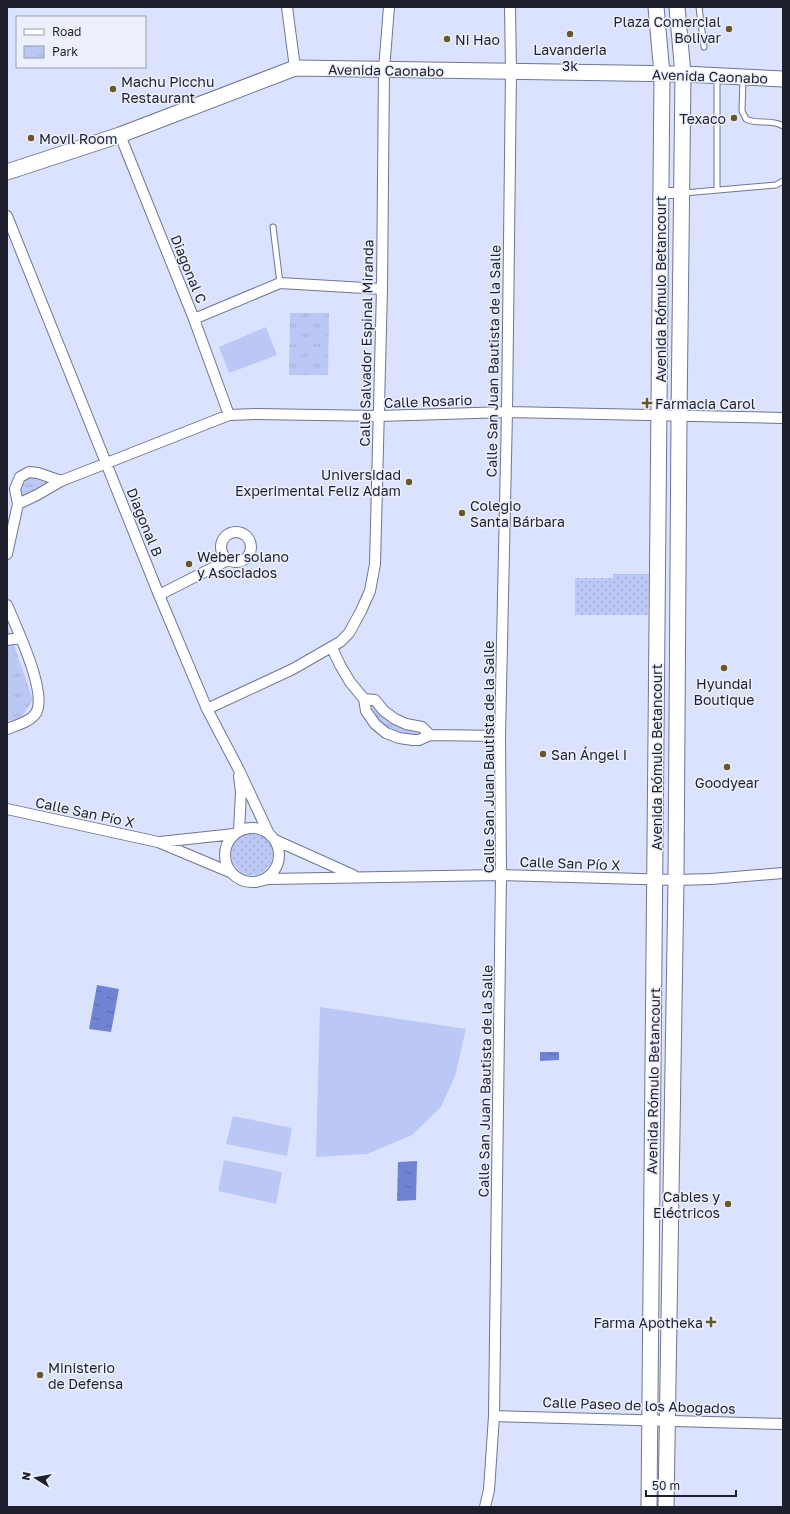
<svg xmlns="http://www.w3.org/2000/svg" width="790" height="1514" font-family="'Golos Text',sans-serif">
<defs>
<pattern id="grass-dots" width="8" height="8" patternUnits="userSpaceOnUse"><rect width="8" height="8" fill="#bbc8f6"/><path d="M2 2h.1M6 6h.1" fill="none" stroke="#a0acd3" stroke-width="1.8" stroke-linecap="round"/></pattern>
<pattern id="park-tufts" width="24" height="20" patternUnits="userSpaceOnUse"><rect width="24" height="20" fill="#bbc8f6"/><path d="M3 7l-1-3M5 7V3M7 7l1-3M15 17l-1-3M17 17v-4M19 17l1-3" fill="none" stroke="#a0acd3"/></pattern>
<pattern id="water-ripples" width="26" height="14" patternUnits="userSpaceOnUse"><rect width="26" height="14" fill="#7082d2"/><path d="M2 4q2-2 4 0t4 0M15 11q2-2 4 0t4 0" fill="none" stroke="#5b6aab"/></pattern>
</defs>
<rect width="100%" height="100%" fill="#dbe2fd"/>
<path fill="url(#grass-dots)" d="M 613,574 L 649,574 L 648,615 L 575,615 L 575,578 L 613,578 Z
M231 854a21 21 0 1 1 42 0a21 21 0 1 1-42 0Z"/>
<path fill="url(#park-tufts)" d="M 290,313 L 329,313 L 328,375 L 289,375 Z
M 29,476 L 49,484 L 23,499 L 19,490 L 21,482 Z
M 7,625 L 33,700 L 20,719 L 7,721 Z
M 370,703 L 393,719 L 422,735 C 388,738 384,733 370,703 Z"/>
<path fill="#bbc8f6" d="M 266,327 L 277,355 L 229,373 L 219,347 Z
M 320,1007 L 466,1029 L 455,1076 L 441,1107 L 412,1135 L 367,1154 L 316,1157 Z
M 233,1116 L 292,1128 L 287,1156 L 226,1144 Z
M 224,1160 L 282,1172 L 276,1204 L 218,1191 Z"/>
<path fill="url(#water-ripples)" d="M 97,985 L 119,989 L 111,1032 L 89,1029 Z
M 540,1052 L 559,1052 L 559,1060 L 540,1061 Z
M 417,1161 L 416,1200 L 397,1201 L 398,1162 Z"/>
<g fill="none" stroke-linecap="round" stroke-linejoin="round">
<defs>
<path id="lane" d="M 699,7 L 704,47
M 743,79 L 742,111 L 746,119 C 757,125 772,119 783,126
M 717,189 L 717,77
M 684,193 L 776,185 L 783,181
M 273,227 L 280,283"/>
<path id="street" d="M 287,7 L 295,68
M 120,135 L 194,319 L 229,415
M 660,193 L 681,193
M 7,216 L 159,595 L 207,709 L 238,768 L 269,834
M 194,319 L 280,283 L 382,289
M 18,504 L 37,495 L 61,481 L 229,415 L 256,414 L 379,416 L 507,412 L 783,418
M221 547a15 15 0 1 1 30 0a15 15 0 1 1-30 0Z
M 7,554 L 18,504 L 15,489 L 20,477 L 29,472 L 38,473 L 61,481
M 159,595 L 228,560
M 7,605 C 16,627 48,693 36,713 C 30,722 17,725 7,729
M 7,640 L 21,638
M 332,648 L 340,665 L 350,682 L 364,699 L 366,711 L 375,724 L 386,733 L 399,738 L 413,740 L 419,740 L 430,735 L 500,736
M 364,699 L 375,700 L 384,711 L 395,719 L 406,724 L 422,727 L 430,735
M 207,709 L 293,669 L 340,642 L 349,633 L 361,611 L 370,591 L 375,564 L 382,289 L 384,70 L 389,7
M 7,809 L 158,842 L 232,873
M225 855a27 27 0 1 1 54 0a27 27 0 1 1-54 0Z
M 239,831 L 241,792 L 239,776
M 275,840 L 353,875
M 160,842 L 234,834
M 256,882 L 268,879 L 501,875 L 676,880 L 711,879 L 783,873
M 494,1416 L 783,1424
M 485,1507 L 489,1490 L 494,1416 L 501,875 L 500,736 L 507,412 L 511,72 L 510,7"/>
<path id="secondary" d="M 7,172 L 120,135 L 295,68 L 683,74 L 783,79
M 649,1507 L 662,74 L 656,7
M 666,1507 L 676,880 L 679,416 L 683,74 L 677,7"/>
</defs>
<use href="#lane" stroke="#6e7694" stroke-width="7"/>
<use href="#street" stroke="#6e7694" stroke-width="12"/>
<use href="#secondary" stroke="#6e7694" stroke-width="17"/>
<use href="#lane" stroke="#fff" stroke-width="5"/>
<use href="#street" stroke="#fff" stroke-width="10"/>
<use href="#secondary" stroke="#fff" stroke-width="15"/>
</g>
<g fill="#675826" stroke="#ecf0fd" stroke-width="1.5">
<circle cx="729" cy="29" r="4"/>
<circle cx="570" cy="34" r="4"/>
<circle cx="447" cy="39" r="4"/>
<circle cx="113" cy="89" r="4"/>
<circle cx="734" cy="118" r="4"/>
<circle cx="31" cy="138" r="4"/>
<path d="M645 397h4v4h4v4h-4v4h-4v-4h-4v-4h4z"/>
<circle cx="409" cy="482" r="4"/>
<circle cx="462" cy="513" r="4"/>
<circle cx="189" cy="564" r="4"/>
<circle cx="724" cy="668" r="4"/>
<circle cx="543" cy="754" r="4"/>
<circle cx="727" cy="767" r="4"/>
<circle cx="728" cy="1204" r="4"/>
<path d="M709 1316h4v4h4v4h-4v4h-4v-4h-4v-4h4z"/>
<circle cx="40" cy="1375" r="4"/>
</g>
<g text-anchor="middle" dominant-baseline="central" stroke-width="3" stroke-linejoin="round" paint-order="stroke">
<g font-size="14" fill="#1d202c" stroke="#ecf0fd" text-anchor="start">
<text x="721" y="21" text-anchor="end">Plaza Comercial<tspan x="721" dy="16">Bolivar</tspan></text>
<text x="455" y="39">Ni Hao</text>
<text x="570" y="49" text-anchor="middle">Lavanderia<tspan x="570" dy="16">3k</tspan></text>
<text x="121" y="81">Machu Picchu<tspan x="121" dy="16">Restaurant</tspan></text>
<text x="726" y="118" text-anchor="end">Texaco</text>
<text x="39" y="138">Movil Room</text>
<text x="655" y="403">Farmacia Carol</text>
<text x="401" y="474" text-anchor="end">Universidad<tspan x="401" dy="16">Experimental Feliz Adam</tspan></text>
<text x="470" y="505">Colegio<tspan x="470" dy="16">Santa Bárbara</tspan></text>
<text x="197" y="556">Weber solano<tspan x="197" dy="16">y Asociados</tspan></text>
<text x="724" y="683" text-anchor="middle">Hyundai<tspan x="724" dy="16">Boutique</tspan></text>
<text x="551" y="754">San Ángel I</text>
<text x="727" y="782" text-anchor="middle">Goodyear</text>
<text x="720" y="1196" text-anchor="end">Cables y<tspan x="720" dy="16">Eléctricos</tspan></text>
<text x="703" y="1322" text-anchor="end">Farma Apotheka</text>
<text x="48" y="1367">Ministerio<tspan x="48" dy="16">de Defensa</tspan></text>
</g>
<g font-size="14" fill="#1d202c" stroke="#ecf0fd">
<text transform="translate(386 70) rotate(1)">Avenida Caonabo</text>
<text transform="translate(710 76) rotate(2)">Avenida Caonabo</text>
<text transform="translate(189 269) rotate(68)">Diagonal C</text>
<text transform="translate(660 289) rotate(-90)">Avenida Rómulo Betancourt</text>
<text transform="translate(366 343) rotate(-89)">Calle Salvador Espinal Miranda</text>
<text transform="translate(493 361) rotate(-89)">Calle San Juan Bautista de la Salle</text>
<text transform="translate(428 401) rotate(-2)">Calle Rosario</text>
<text transform="translate(145 522) rotate(68)">Diagonal B</text>
<text transform="translate(488 757) rotate(-90)">Calle San Juan Bautista de la Salle</text>
<text transform="translate(656 757) rotate(-90)">Avenida Rómulo Betancourt</text>
<text transform="translate(85 812) rotate(12)">Calle San Pío X</text>
<text transform="translate(570 863) rotate(2)">Calle San Pío X</text>
<text transform="translate(485 1081) rotate(-89)">Calle San Juan Bautista de la Salle</text>
<text transform="translate(653 1081) rotate(-89)">Avenida Rómulo Betancourt</text>
<text transform="translate(639 1405) rotate(2)">Calle Paseo de los Abogados</text>
</g>
</g>
<rect width="790" height="1514" fill="none" stroke="#1d202c" stroke-width="16"/>
<rect x="16" y="16" width="130" height="52" fill="#ecf0fd" stroke="#999da9"/>
<rect x="24" y="29" width="20" height="6" fill="#ffffff" stroke="#999da9"/>
<text x="52" y="36" font-size="12" fill="#1d202c">Road</text>
<rect x="24" y="46" width="20" height="12" fill="url(#park-tufts)" stroke="#999da9"/>
<text x="52" y="56" font-size="12" fill="#1d202c">Park</text>
<g transform="translate(36 1478) rotate(281)" stroke="#ecf0fd" stroke-width="3" paint-order="stroke">
<path d="M0-3L7 15L0 10L-7 15Z" fill="#1d202c"/>
<text y="-6" font-size="11" font-weight="bold" text-anchor="middle" fill="#1d202c">N</text>
</g>
<path d="M646 1490v6h90v-6" fill="none" stroke="#1d202c" stroke-width="2"/>
<text x="652" y="1490" font-size="12" fill="#1d202c" stroke="#ecf0fd" stroke-width="3" paint-order="stroke">50 m</text>
</svg>
